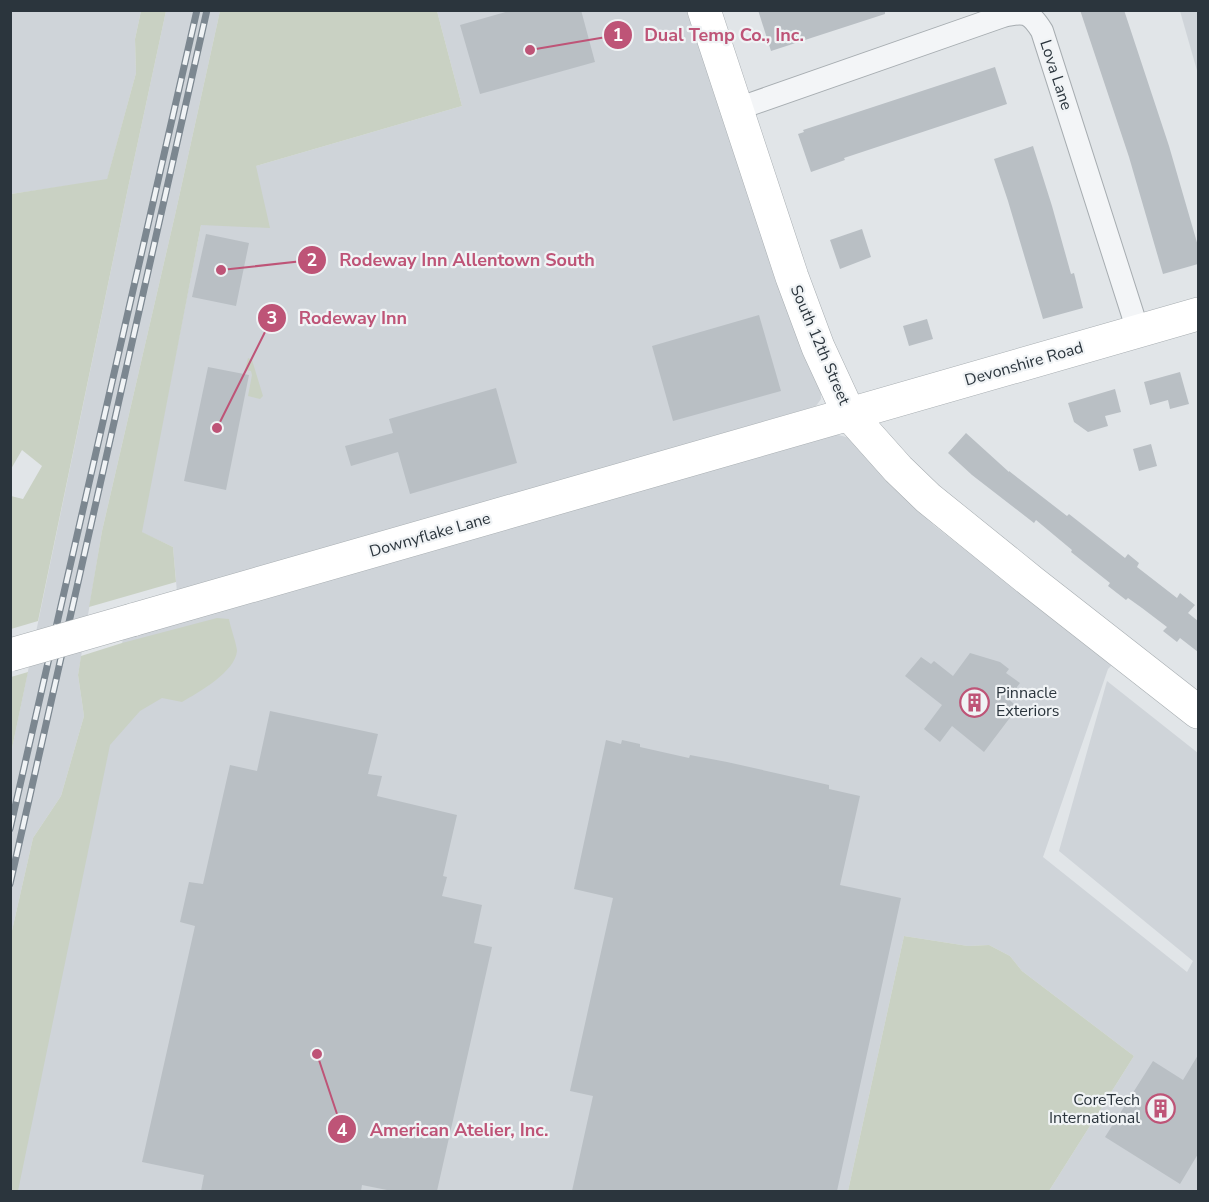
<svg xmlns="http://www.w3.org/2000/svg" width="1209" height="1202" font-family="'Nunito Sans',sans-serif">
<rect width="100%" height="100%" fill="#e1e5e8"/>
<path fill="#cfd4d9" d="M 10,11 L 141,11 L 135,39 L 136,73 L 107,180 L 11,194 Z
M 166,11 L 220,11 L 175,215 L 102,531 L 78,675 L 84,716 L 61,796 L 33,838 L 11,935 L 11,753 L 128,188 Z
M 437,11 L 687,11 L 756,217 L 810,369 L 821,390 L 821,399 L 816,406 L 177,592 L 173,547 L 141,532 L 201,225 L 256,166 L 462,106 Z
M 1180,11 L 1198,11 L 1198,74 Z
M 831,435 L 838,435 L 850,438 L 888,481 L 913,507 L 936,527 L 1112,665 L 1108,669 L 1043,857 L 1187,972 L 1193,961 L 1059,851 L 1107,681 L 1198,753 L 1198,1191 L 1049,1191 L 1134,1056 L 1022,971 L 1010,956 L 989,945 L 968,946 L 904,936 L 848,1191 L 11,1192 L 11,1136 L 123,639 Z"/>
<path fill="#c9d1c3" d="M 141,11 L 166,11 L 128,188 L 38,621 L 11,629 L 11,496 L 23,499 L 42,466 L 22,450 L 11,469 L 11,194 L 107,179 L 136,73 L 135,39 Z
M 220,11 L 437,11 L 462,106 L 256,166 L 270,228 L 201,225 L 142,532 L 173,547 L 176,582 L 89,607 L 102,531 L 175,215 Z
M 248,358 L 252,360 L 263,396 L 260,399 L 248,396 L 252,375 L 251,371 L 245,370 Z
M 217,618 L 229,619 C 230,626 237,645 237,651 C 235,672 199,692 182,702 L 162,698 L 140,711 L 110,745 L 18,1191 L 11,1191 L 11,935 L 33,838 L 61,796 L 84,716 L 78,675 L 81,656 L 122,643 Z
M 28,672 L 11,753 L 11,677 Z
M 904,936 L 968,946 L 989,945 L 1010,956 L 1022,971 L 1134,1056 L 1049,1191 L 848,1191 Z"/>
<path fill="#b9bfc4" d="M 513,10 L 581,10 L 595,62 L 480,94 L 460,25 Z
M 758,10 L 885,10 L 885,14 L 771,51 Z
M 1080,10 L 1124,10 L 1169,146 L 1198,246 L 1198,264 L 1163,274 L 1129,157 Z
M 995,67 L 1007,104 L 844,158 L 845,160 L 811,172 L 798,134 L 804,132 L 803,130 Z
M 1033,146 L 1052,206 L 1071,274 L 1074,273 L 1083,308 L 1043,319 L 1008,201 L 994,159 Z
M 862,229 L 871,257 L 840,269 L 830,240 Z
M 206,234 L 249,243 L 236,306 L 192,297 Z
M 759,315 L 781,391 L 673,421 L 652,346 Z
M 927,319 L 933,339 L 909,346 L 903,326 Z
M 208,367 L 249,375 L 226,490 L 184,481 Z
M 1180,372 L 1189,404 L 1170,409 L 1168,400 L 1150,405 L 1144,382 Z
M 496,388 L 517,463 L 410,494 L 398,452 L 351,466 L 345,446 L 393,433 L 389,419 Z
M 1115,389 L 1121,412 L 1105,416 L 1108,426 L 1088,432 L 1074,422 L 1068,403 Z
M 966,433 L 1009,472 L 1009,471 L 1067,516 L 1069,514 L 1125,558 L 1128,554 L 1139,563 L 1137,567 L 1177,598 L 1180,593 L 1195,605 L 1188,613 L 1198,621 L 1198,652 L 1180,638 L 1177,642 L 1163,631 L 1167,627 L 1142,608 L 1128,598 L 1126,600 L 1108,586 L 1110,583 L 1071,552 L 1072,550 L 1036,520 L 1034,523 L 972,475 L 948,453 Z
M 1151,444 L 1157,466 L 1139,471 L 1133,449 Z
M 970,653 L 1000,662 L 1009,669 L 1006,673 L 1020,683 L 1008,699 L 1018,707 L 984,752 L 952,726 L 940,742 L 924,729 L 942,705 L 905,676 L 921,657 L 931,664 L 934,661 L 953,676 Z
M 270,711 L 378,734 L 368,774 L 382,776 L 377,796 L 457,815 L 443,876 L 447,877 L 442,896 L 482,905 L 474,943 L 492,947 L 437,1191 L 392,1191 L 362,1185 L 361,1191 L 201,1191 L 204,1175 L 142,1162 L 195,926 L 180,922 L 189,882 L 203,884 L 230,765 L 257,771 Z
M 606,740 L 621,744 L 622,740 L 640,744 L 640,747 L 689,758 L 690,755 L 727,762 L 829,785 L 829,789 L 860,796 L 840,885 L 901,898 L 837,1191 L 572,1191 L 593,1096 L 570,1091 L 613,898 L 574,889 Z
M 1198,1055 L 1198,1154 L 1180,1184 L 1105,1137 L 1153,1061 L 1183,1080 Z"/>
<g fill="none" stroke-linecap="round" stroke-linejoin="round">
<defs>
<path id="street" d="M 737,109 L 1003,16 C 1025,11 1030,12 1042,31 L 1138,331"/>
<path id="secondary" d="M 704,10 L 792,277 L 818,347 L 849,414 L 898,469 L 928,498 L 1032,582 L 1198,712
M 132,620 L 1198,314"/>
</defs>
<use href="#street" stroke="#a7adb1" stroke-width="24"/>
<use href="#secondary" stroke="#a7adb1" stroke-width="34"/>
<use href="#street" stroke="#f3f5f7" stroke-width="22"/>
<use href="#secondary" stroke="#fff" stroke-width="33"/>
<defs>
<path id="rail" d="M 10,829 L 197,10
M 10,884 L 207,10"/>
</defs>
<use href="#rail" stroke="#7c8790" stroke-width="7"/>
<use href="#rail" stroke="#f0f3f5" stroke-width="4.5" stroke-dasharray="14" stroke-linecap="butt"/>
<defs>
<path id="secondary-bridge" d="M 10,655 L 132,620"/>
</defs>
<use href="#secondary-bridge" stroke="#a7adb1" stroke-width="34" stroke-linecap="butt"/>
<use href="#secondary-bridge" stroke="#fff" stroke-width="33"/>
</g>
<defs>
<symbol id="building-ring" viewBox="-11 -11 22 22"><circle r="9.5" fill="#f0f3f5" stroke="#be5477" stroke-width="1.5"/><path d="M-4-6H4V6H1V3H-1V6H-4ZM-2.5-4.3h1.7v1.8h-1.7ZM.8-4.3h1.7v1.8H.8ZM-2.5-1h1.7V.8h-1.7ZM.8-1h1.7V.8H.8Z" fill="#be5477"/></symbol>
</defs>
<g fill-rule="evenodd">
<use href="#building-ring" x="958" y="686" width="33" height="33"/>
<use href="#building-ring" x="1144" y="1092" width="33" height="33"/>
</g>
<g text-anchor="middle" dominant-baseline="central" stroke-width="4.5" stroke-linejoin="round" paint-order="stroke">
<g font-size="16" fill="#2b353d" stroke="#f0f3f5">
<text transform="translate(1056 75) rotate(72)">Lova Lane</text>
<text transform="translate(820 345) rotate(67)">South 12th Street</text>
<text transform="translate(1024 364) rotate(-16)">Devonshire Road</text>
<text transform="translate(430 535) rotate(-16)">Downyflake Lane</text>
</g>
<g font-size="16" fill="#2b353d" stroke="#f0f3f5" text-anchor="start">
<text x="996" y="693">Pinnacle<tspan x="996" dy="18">Exteriors</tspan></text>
<text x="1140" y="1100" text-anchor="end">CoreTech<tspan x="1140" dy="18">International</tspan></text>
</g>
</g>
<path fill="none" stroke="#be5477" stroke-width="2" d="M530 50L618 35M221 270L312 260M217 428L272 318M317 1054L342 1129"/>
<g fill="#be5477" stroke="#f0f3f5" stroke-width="2">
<circle cx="530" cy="50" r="6"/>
<circle cx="221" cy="270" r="6"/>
<circle cx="217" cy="428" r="6"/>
<circle cx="317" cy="1054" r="6"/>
<circle cx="618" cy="35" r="15"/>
<circle cx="312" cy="260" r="15"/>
<circle cx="272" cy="318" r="15"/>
<circle cx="342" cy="1129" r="15"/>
</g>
<g font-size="18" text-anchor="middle" font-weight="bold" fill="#fff">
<text x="618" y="41">1</text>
<text x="312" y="266">2</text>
<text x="272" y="324">3</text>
<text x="342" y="1136">4</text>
</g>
<g font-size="18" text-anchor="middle" font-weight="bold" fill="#be5477" stroke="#f0f3f5" stroke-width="4.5" stroke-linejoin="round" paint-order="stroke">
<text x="724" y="41">Dual Temp Co., Inc.</text>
<text x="467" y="266">Rodeway Inn Allentown South</text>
<text x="353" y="324">Rodeway Inn</text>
<text x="459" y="1136">American Atelier, Inc.</text>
</g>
<rect width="1209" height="1202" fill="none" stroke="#2b353d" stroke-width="24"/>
</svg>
